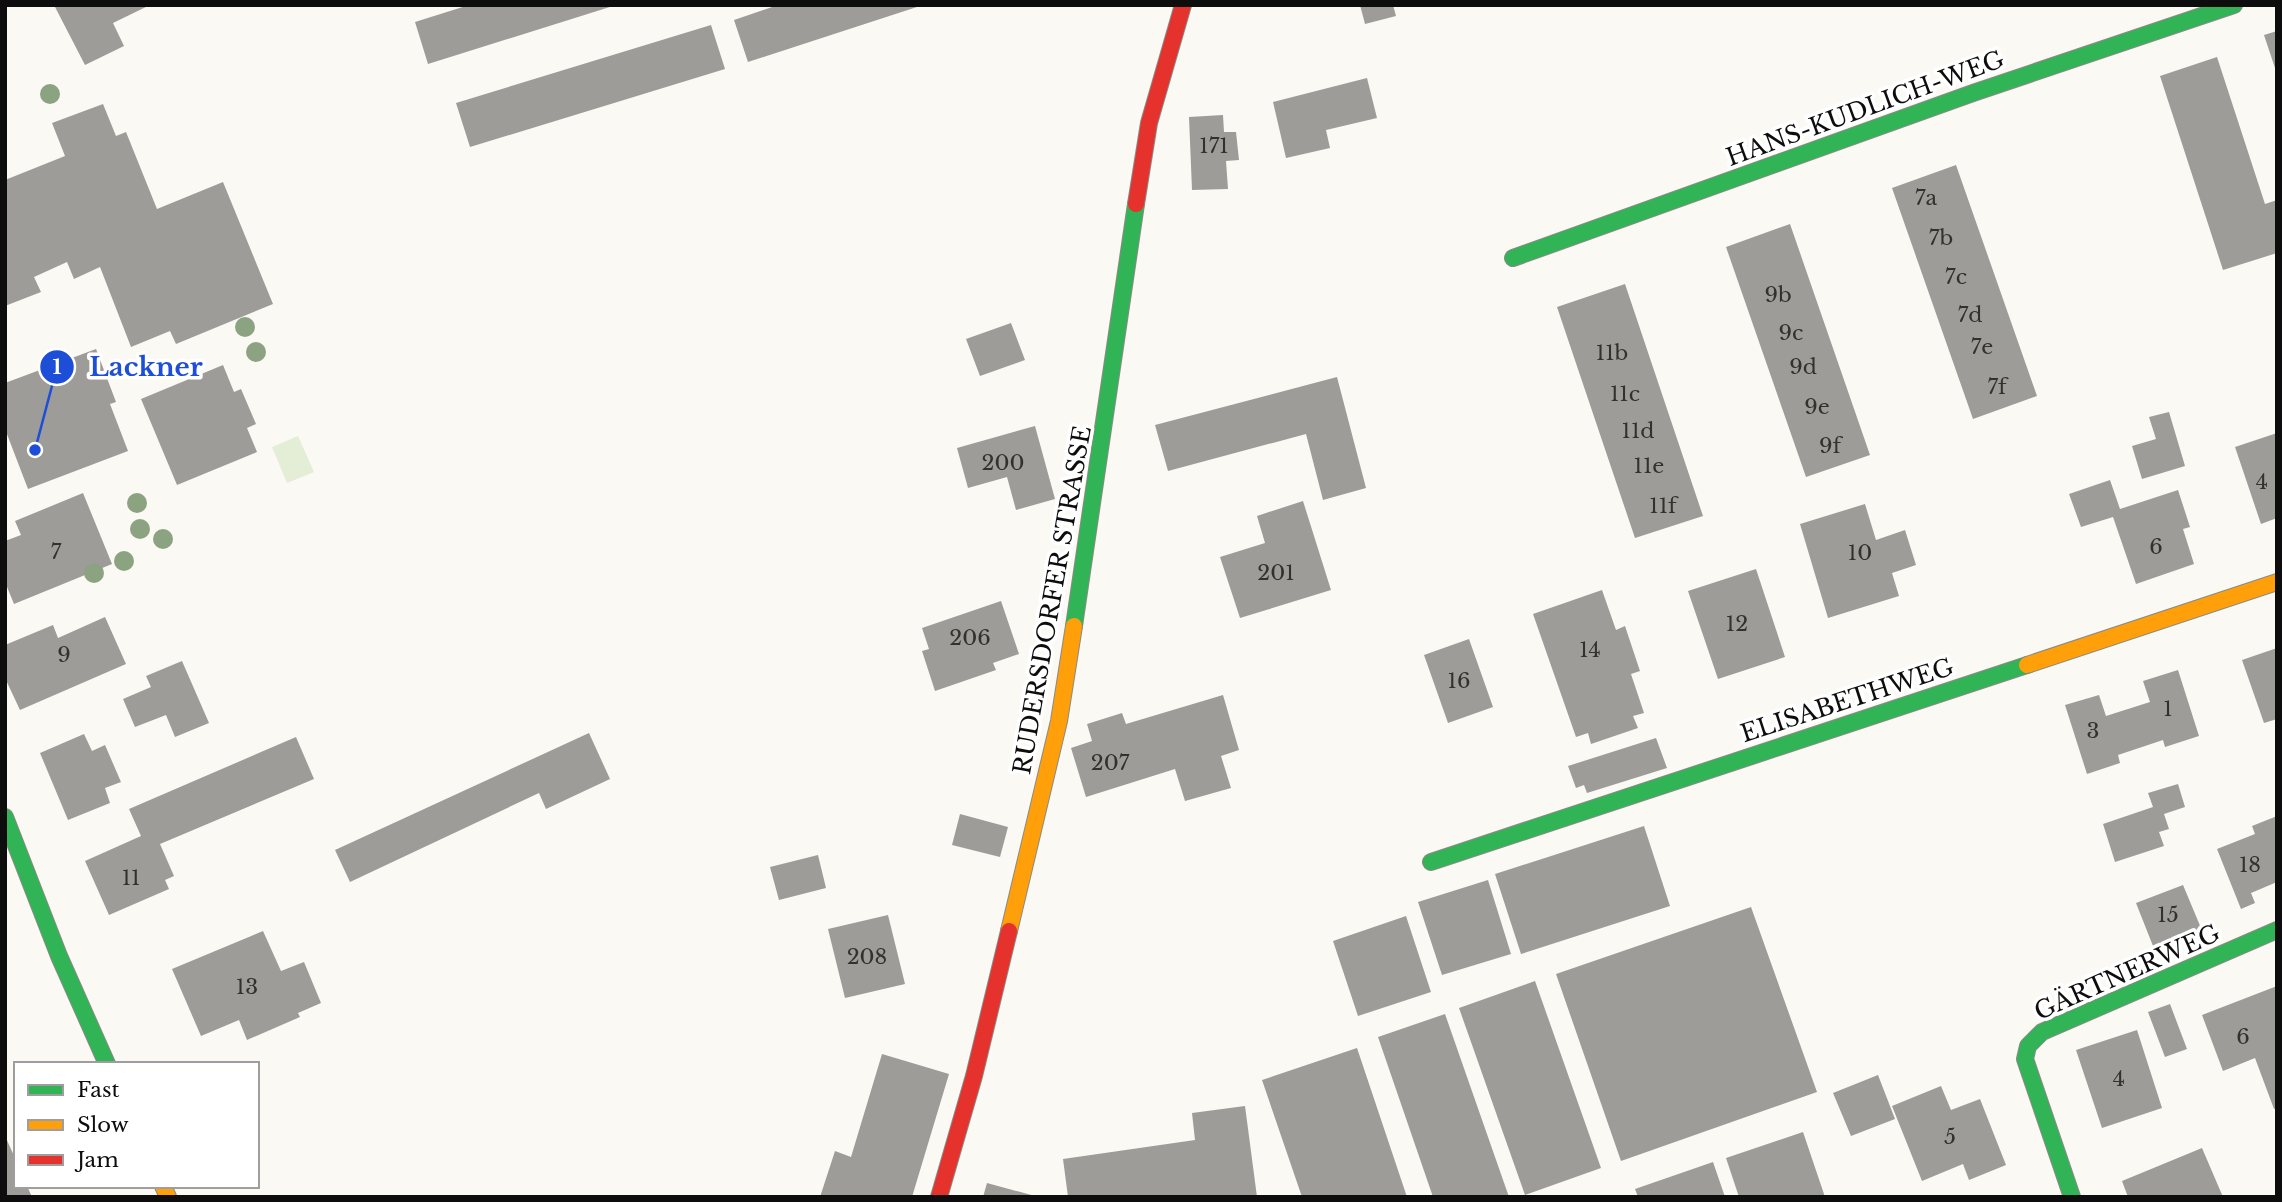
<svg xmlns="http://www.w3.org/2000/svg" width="2282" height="1202" font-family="'Libre Baskerville',serif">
<rect width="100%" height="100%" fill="#faf9f3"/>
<path fill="#e4edd5" d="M 298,436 L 314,472 L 287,483 L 272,447 Z"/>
<path fill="#9e9c98" d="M 54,5 L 150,5 L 113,23 L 124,46 L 85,65 Z
M 469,5 L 613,5 L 613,6 L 428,64 L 415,22 Z
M 778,5 L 920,5 L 920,6 L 748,62 L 734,20 Z
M 1360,5 L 1393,5 L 1396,16 L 1365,24 Z
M 711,25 L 725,69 L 470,147 L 456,103 Z
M 2277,31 L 2277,71 L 2276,71 L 2264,35 Z
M 2217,57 L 2265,204 L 2277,200 L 2277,253 L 2223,270 L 2160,76 Z
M 1367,78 L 1377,118 L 1326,130 L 1330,148 L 1286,158 L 1273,102 Z
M 103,104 L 116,136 L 126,132 L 157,209 L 223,182 L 273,304 L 176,344 L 170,331 L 131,347 L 100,267 L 74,279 L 67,262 L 34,277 L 41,292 L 5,306 L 5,180 L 65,156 L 52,123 Z
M 1223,115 L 1224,132 L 1236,132 L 1239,160 L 1226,161 L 1228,189 L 1192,190 L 1189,117 Z
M 1956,165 L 2037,396 L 1973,419 L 1892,188 Z
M 1790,224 L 1870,455 L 1806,477 L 1726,247 Z
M 1625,284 L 1703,516 L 1635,538 L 1557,307 Z
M 1011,323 L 1025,360 L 980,376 L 966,339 Z
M 96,349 L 116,402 L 110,404 L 128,451 L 28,489 L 5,429 L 5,383 Z
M 223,365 L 234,392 L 241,389 L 256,424 L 247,428 L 257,452 L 177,485 L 141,399 Z
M 1337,377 L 1366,488 L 1323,500 L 1306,434 L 1168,471 L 1155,425 Z
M 2169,412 L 2185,466 L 2142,479 L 2132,446 L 2156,439 L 2149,417 Z
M 1035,426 L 1055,499 L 1016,510 L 1007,477 L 968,488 L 957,448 Z
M 2277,433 L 2277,518 L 2261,524 L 2235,447 Z
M 2110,480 L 2120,509 L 2178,490 L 2190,527 L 2183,529 L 2194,564 L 2136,584 L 2113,517 L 2081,527 L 2069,494 Z
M 83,493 L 112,564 L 14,604 L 5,582 L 5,541 L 21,535 L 15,521 Z
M 1303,501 L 1331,590 L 1240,618 L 1220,557 L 1265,543 L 1257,516 Z
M 1865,504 L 1876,540 L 1905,530 L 1916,565 L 1892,573 L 1899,596 L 1828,618 L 1800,524 Z
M 1756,569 L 1785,657 L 1718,679 L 1688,591 Z
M 1602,590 L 1616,630 L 1625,626 L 1640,671 L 1631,674 L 1644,713 L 1633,716 L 1638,728 L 1591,744 L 1588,733 L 1576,737 L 1533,614 Z
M 1001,601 L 1019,654 L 993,663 L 996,670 L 935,691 L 922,651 L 929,649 L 922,628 Z
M 105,617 L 126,664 L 20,710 L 5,678 L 5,645 L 53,625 L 58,638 Z
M 1469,639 L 1493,707 L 1448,723 L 1424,655 Z
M 2277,648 L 2277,719 L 2264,723 L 2242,660 Z
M 182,661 L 209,723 L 175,737 L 166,715 L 135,727 L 123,699 L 151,687 L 146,676 Z
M 2178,670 L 2199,736 L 2165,747 L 2163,740 L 2118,755 L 2120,763 L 2087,774 L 2065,705 L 2099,695 L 2106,716 L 2150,702 L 2143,681 Z
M 1223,695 L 1239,750 L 1221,756 L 1231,788 L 1185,801 L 1175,769 L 1086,797 L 1071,748 L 1092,741 L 1087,724 L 1122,713 L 1126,724 Z
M 589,733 L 610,779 L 546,809 L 539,793 L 350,882 L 335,850 Z
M 84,734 L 92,751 L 105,745 L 121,782 L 105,788 L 110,803 L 68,820 L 40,753 Z
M 296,737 L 314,779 L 160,844 L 174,876 L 165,880 L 169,889 L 109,915 L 85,861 L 141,836 L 129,809 Z
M 1656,738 L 1667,768 L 1587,793 L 1584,785 L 1576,788 L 1568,766 Z
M 2178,784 L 2185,807 L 2164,814 L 2169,829 L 2159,832 L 2164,846 L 2115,862 L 2103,824 L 2153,807 L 2148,793 Z
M 960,814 L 1008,827 L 1000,857 L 952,845 Z
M 2277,816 L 2277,882 L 2251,893 L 2255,903 L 2241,909 L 2217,849 L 2255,834 L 2252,826 Z
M 1644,826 L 1670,906 L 1521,954 L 1495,874 Z
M 818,855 L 826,888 L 779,900 L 770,867 Z
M 1488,880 L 1511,954 L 1442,975 L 1418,902 Z
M 2183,885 L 2201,928 L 2153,946 L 2136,903 Z
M 1751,907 L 1817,1092 L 1621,1161 L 1556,974 Z
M 888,915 L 905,984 L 845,998 L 828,929 Z
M 1406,916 L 1431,992 L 1358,1016 L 1333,941 Z
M 263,931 L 281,971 L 304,962 L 321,1003 L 298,1013 L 300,1017 L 247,1040 L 239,1020 L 201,1036 L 172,969 Z
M 1535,981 L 1601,1168 L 1525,1195 L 1459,1008 Z
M 2277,986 L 2277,1108 L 2274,1109 L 2255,1058 L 2223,1071 L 2202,1015 Z
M 2170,1004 L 2187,1049 L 2165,1057 L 2148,1012 Z
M 1445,1014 L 1509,1197 L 1433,1197 L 1378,1037 Z
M 2137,1030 L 2162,1108 L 2102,1128 L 2076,1050 Z
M 1357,1048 L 1407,1197 L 1302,1197 L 1262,1080 Z
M 882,1054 L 949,1074 L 912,1197 L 820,1197 L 835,1151 L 851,1157 Z
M 1878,1075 L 1895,1119 L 1851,1136 L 1833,1093 Z
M 1941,1086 L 1951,1110 L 1980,1099 L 2006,1165 L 1969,1180 L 1963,1164 L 1922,1181 L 1892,1106 Z
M 1245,1106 L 1257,1197 L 1068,1197 L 1063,1159 L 1195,1140 L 1192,1113 Z
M 1803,1132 L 1825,1197 L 1739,1197 L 1726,1158 Z
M 5,1136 L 16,1160 L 16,1186 L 27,1186 L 32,1197 L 5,1197 Z
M 2202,1148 L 2223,1197 L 2128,1197 L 2122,1181 Z
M 1713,1162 L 1725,1197 L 1638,1197 L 1635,1189 Z
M 987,1183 L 1035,1196 L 1034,1197 L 983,1197 Z"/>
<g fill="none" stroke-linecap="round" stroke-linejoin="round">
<defs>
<path id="fast" d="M 1513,258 L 1973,93 L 2234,5
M 1074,626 L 1136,204
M 5,817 L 59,956 L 107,1064
M 1431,862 L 2027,665
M 2072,1197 L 2025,1059 L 2028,1046 L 2042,1032 L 2277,930"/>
<path id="slow" d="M 2027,665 L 2277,582
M 1009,931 L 1059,721 L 1074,626
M 163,1186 L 168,1197"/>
<path id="jam" d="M 1136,204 L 1149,123 L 1183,5
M 939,1197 L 974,1076 L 1009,931"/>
</defs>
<use href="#fast" stroke="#8a8a87" stroke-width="18"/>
<use href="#slow" stroke="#8a8a87" stroke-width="18"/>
<use href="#jam" stroke="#8a8a87" stroke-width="18"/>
<use href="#fast" stroke="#30b455" stroke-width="16"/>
<use href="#slow" stroke="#ff9f0a" stroke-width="16"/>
<use href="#jam" stroke="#e5322d" stroke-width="16"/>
</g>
<g fill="#8ca382">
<circle cx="50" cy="94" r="10"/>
<circle cx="245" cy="327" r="10"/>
<circle cx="256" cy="352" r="10"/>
<circle cx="137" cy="503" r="10"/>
<circle cx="140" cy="529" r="10"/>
<circle cx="163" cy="539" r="10"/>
<circle cx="124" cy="561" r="10"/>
<circle cx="94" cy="573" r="10"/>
</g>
<g text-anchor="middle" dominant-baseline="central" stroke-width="7" stroke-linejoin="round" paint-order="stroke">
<g font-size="21" fill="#313130">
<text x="1214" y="146">171</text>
<text x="1926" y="198">7a</text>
<text x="1941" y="238">7b</text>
<text x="1956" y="277">7c</text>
<text x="1778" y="295">9b</text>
<text x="1970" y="315">7d</text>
<text x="1791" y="333">9c</text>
<text x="1982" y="347">7e</text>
<text x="1612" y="353">11b</text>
<text x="1803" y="367">9d</text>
<text x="1997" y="387">7f</text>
<text x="1625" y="394">11c</text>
<text x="1817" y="407">9e</text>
<text x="1638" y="431">11d</text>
<text x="1830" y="446">9f</text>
<text x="1003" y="463">200</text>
<text x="1649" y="466">11e</text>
<text x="2262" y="482">4</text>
<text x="1663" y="506">11f</text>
<text x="2156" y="547">6</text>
<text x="56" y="552">7</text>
<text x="1860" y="553">10</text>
<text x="1276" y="573">201</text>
<text x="1737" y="624">12</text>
<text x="970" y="638">206</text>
<text x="1590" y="650">14</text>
<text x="64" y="655">9</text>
<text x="1459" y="681">16</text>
<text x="2168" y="709">1</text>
<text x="2093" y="731">3</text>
<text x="1110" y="763">207</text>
<text x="2250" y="865">18</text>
<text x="131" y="878">11</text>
<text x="2168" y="915">15</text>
<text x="867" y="957">208</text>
<text x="247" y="987">13</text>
<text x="2243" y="1037">6</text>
<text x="2119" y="1079">4</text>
<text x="1950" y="1137">5</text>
</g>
<g font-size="24" fill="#0d0d0d" stroke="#fff">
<text transform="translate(1865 108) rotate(-20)">HANS-KUDLICH-WEG</text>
<text transform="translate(1052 600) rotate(-80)">RUDERSDORFER STRASSE</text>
<text transform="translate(1847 700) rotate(-18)">ELISABETHWEG</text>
<text transform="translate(2127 972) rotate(-24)">GÄRTNERWEG</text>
</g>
</g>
<path fill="none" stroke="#1d4ed8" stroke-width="2.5" d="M35 450L57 367"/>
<g fill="#1d4ed8" stroke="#fff" stroke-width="2.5">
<circle cx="35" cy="450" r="7"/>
<circle cx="57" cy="367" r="18"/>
</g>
<g font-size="21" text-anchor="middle" font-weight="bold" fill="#fff">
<text x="57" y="374">1</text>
</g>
<g font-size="26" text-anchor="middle" font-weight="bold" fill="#1d4ed8" stroke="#fff" stroke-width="7" stroke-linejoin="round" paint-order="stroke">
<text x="146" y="376">Lackner</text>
</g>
<rect width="2282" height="1202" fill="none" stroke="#0d0d0d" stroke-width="14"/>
<rect x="14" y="1062" width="245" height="126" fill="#ffffff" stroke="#9e9e9e" stroke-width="2"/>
<rect x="28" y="1085" width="35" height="10" fill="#30b455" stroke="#9e9e9e" stroke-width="2"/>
<text x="77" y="1097" font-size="21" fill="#0d0d0d">Fast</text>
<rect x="28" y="1120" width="35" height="10" fill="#ff9f0a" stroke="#9e9e9e" stroke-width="2"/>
<text x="77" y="1132" font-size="21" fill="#0d0d0d">Slow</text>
<rect x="28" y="1155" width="35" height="10" fill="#e5322d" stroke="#9e9e9e" stroke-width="2"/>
<text x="77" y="1167" font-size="21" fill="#0d0d0d">Jam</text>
</svg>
